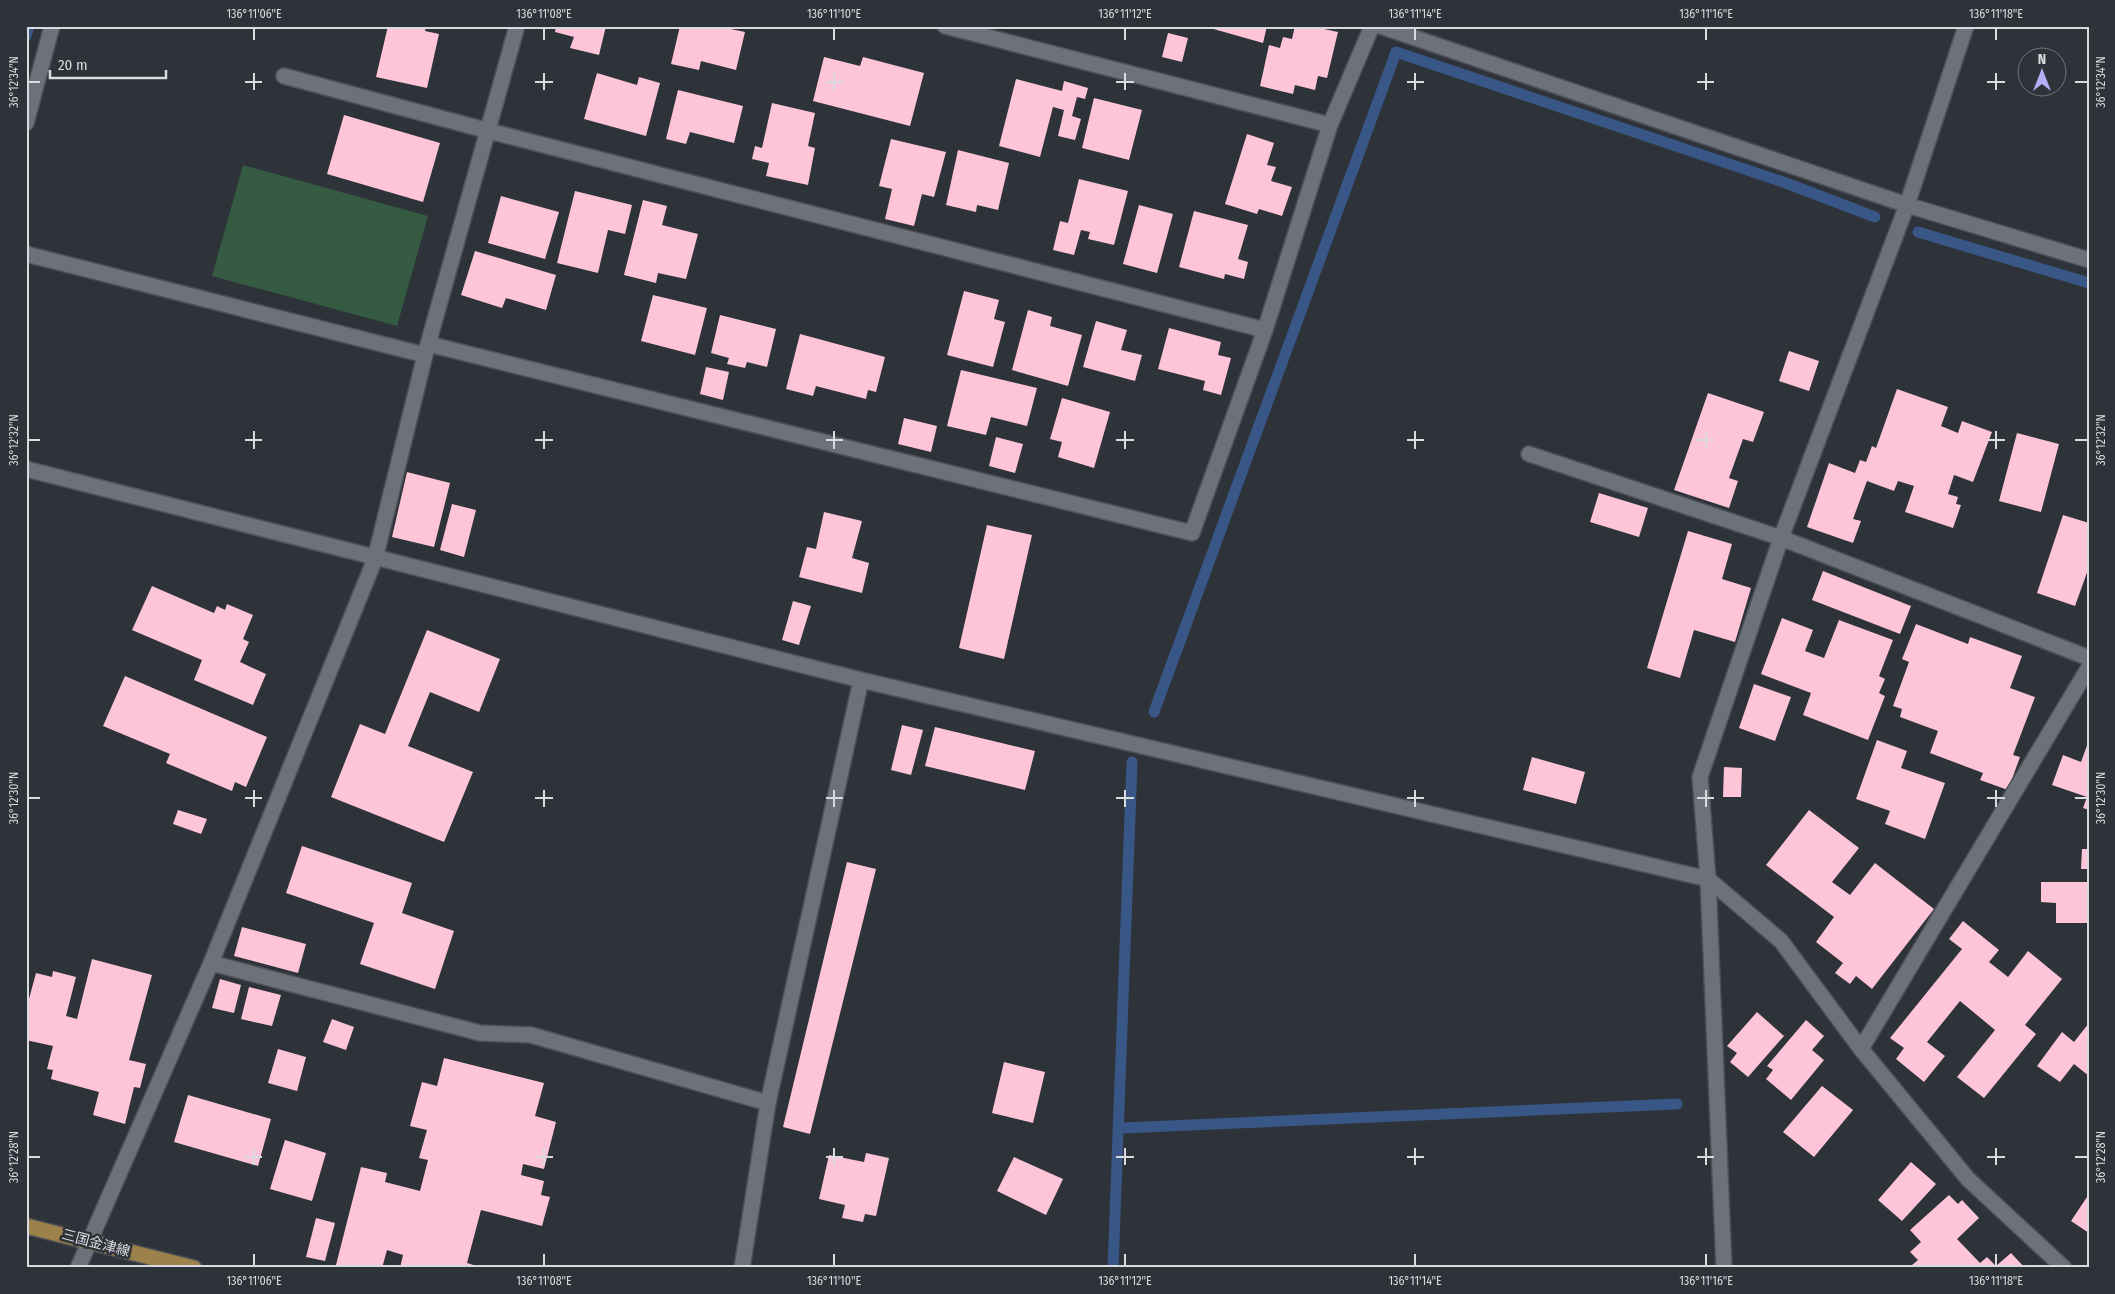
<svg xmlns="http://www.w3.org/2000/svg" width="2115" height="1294" font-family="'Fira Sans Condensed','Noto Sans JP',sans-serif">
<rect width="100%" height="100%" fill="#2e3239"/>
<path fill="#355b42" d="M 243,165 L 428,216 L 397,326 L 212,276 Z"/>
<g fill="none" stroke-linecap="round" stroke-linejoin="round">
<path stroke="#395786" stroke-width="11" d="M 26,36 L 29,26
M 1918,232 L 2089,283
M 1154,712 L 1396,52 L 1786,183 L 1875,217
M 1122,1128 L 1677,1104
M 1113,1268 L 1132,762"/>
</g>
<path fill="#fec5d9" d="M 388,26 L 426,26 L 425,31 L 439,34 L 427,88 L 376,77 Z
M 556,26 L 606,26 L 599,55 L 570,48 L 574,37 L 555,32 Z
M 680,26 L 726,26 L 726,28 L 745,32 L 736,70 L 701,61 L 699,70 L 671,64 Z
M 1203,26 L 1267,26 L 1263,43 Z
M 1295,26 L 1310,26 L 1338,32 L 1327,78 L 1318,76 L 1315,90 L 1295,85 L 1293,94 L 1260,86 L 1269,45 L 1280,48 L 1283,37 L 1292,39 Z
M 1168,33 L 1188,38 L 1182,62 L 1162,57 Z
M 824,57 L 860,66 L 863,57 L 924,73 L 910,126 L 813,101 Z
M 597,73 L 637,85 L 639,77 L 660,83 L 646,136 L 584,119 Z
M 1016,79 L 1062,91 L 1064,81 L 1088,88 L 1085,99 L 1077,97 L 1072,116 L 1081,119 L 1075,140 L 1058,136 L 1064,110 L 1053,107 L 1040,157 L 999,146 Z
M 678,90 L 743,106 L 734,143 L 690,132 L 686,144 L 666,139 Z
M 1094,98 L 1142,110 L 1129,160 L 1082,148 Z
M 772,103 L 815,113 L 808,146 L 815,148 L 808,185 L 766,176 L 769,163 L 752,159 L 755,146 L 762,148 Z
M 344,115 L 440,143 L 423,202 L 327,174 Z
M 1247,134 L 1274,143 L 1267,165 L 1276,167 L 1271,181 L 1292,187 L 1282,216 L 1259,209 L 1257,214 L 1225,204 Z
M 891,139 L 946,152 L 934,197 L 922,194 L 914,226 L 885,219 L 892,189 L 879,186 Z
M 958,150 L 1009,163 L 998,210 L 977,205 L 976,212 L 946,205 Z
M 1079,179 L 1128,191 L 1114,245 L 1088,239 L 1090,232 L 1081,230 L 1074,255 L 1053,250 L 1060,221 L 1068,223 Z
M 575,191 L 632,205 L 625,234 L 608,230 L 598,273 L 557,263 Z
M 501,196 L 559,212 L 545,259 L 488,243 Z
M 643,200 L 667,206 L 662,225 L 698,234 L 686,279 L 658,273 L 656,283 L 624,275 Z
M 1139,205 L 1173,214 L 1157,273 L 1123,264 Z
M 1194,211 L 1248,225 L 1238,259 L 1248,262 L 1244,279 L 1225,274 L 1224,279 L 1179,267 Z
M 475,251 L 556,275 L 546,310 L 506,298 L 502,308 L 461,295 Z
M 964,291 L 999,300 L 994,319 L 1005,322 L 993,367 L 947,355 Z
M 653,295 L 707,308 L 695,355 L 641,341 Z
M 1028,310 L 1052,317 L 1050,326 L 1082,335 L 1068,386 L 1012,370 Z
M 720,315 L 776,329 L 767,367 L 747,362 L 745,368 L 727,364 L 729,358 L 711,353 Z
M 1096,321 L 1127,330 L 1121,350 L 1142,355 L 1135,381 L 1083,367 Z
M 1169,328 L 1221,342 L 1218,355 L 1231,358 L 1221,395 L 1203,390 L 1205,381 L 1158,369 Z
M 800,334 L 885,357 L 876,392 L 868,390 L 866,399 L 816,386 L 813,396 L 786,389 Z
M 1789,351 L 1819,361 L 1809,391 L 1779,381 Z
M 706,367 L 729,372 L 723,400 L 700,394 Z
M 961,370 L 1037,388 L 1027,426 L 991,417 L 986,435 L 947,426 Z
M 1897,389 L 1948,407 L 1941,426 L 1958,433 L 1962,421 L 1992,432 L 1973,482 L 1954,475 L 1948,494 L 1958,497 L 1956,504 L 1961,505 L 1953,528 L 1905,512 L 1914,486 L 1898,481 L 1894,491 L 1867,481 L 1853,519 L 1861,521 L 1853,543 L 1807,527 L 1829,463 L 1855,473 L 1860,460 L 1866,462 L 1872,446 L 1876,448 Z
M 1708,393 L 1764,412 L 1753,442 L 1743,439 L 1729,478 L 1738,481 L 1729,508 L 1674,490 Z
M 1062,398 L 1110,412 L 1094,468 L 1058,457 L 1062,442 L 1050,439 Z
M 904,418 L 937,426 L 931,452 L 898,444 Z
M 2017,433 L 2059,444 L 2041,512 L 1999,501 Z
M 996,437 L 1023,444 L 1015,473 L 989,466 Z
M 407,472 L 450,483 L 434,547 L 392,537 Z
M 1599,493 L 1648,508 L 1639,537 L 1590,522 Z
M 452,504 L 476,510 L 464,557 L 440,550 Z
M 824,512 L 862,521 L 852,558 L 869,563 L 862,593 L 799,577 L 807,547 L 816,549 Z
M 2063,515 L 2089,523 L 2089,567 L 2075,606 L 2037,593 Z
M 987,525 L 1032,535 L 1004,659 L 959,648 Z
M 1688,531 L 1732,544 L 1722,579 L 1751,588 L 1735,642 L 1694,630 L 1680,678 L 1647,668 Z
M 1823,571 L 1911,606 L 1900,634 L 1812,600 Z
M 152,586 L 214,613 L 217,606 L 225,610 L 227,604 L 253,615 L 243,639 L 249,642 L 240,662 L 266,674 L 253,705 L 194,680 L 202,660 L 132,630 Z
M 793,601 L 811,606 L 799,645 L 782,640 Z
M 1782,618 L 1813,630 L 1805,651 L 1824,658 L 1839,620 L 1893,640 L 1879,676 L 1885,679 L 1879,693 L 1885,696 L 1868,740 L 1803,715 L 1811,693 L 1761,674 Z
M 1916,624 L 1968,644 L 1970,637 L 2022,656 L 2010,688 L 2035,697 L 2013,755 L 2020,757 L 2008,790 L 1980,780 L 1983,773 L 1930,753 L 1938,731 L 1900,717 L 1902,709 L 1893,706 L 1909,662 L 1902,659 Z
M 427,630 L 500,659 L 479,712 L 430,692 L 408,746 L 473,772 L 444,842 L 331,797 L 360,724 L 385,734 Z
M 125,676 L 267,737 L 246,787 L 235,782 L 232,791 L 166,763 L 170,754 L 103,726 Z
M 1754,684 L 1791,697 L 1775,741 L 1739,728 Z
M 902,725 L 923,730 L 911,775 L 891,770 Z
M 935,727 L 1035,751 L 1025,790 L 925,766 Z
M 1877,740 L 1907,751 L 1901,768 L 1945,783 L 1925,839 L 1885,824 L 1890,811 L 1856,799 Z
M 2089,740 L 2089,810 L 2083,808 L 2087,797 L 2052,785 L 2063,755 L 2081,762 Z
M 1532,757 L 1585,772 L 1576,804 L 1523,790 Z
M 1724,767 L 1742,768 L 1741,797 L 1723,797 Z
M 178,810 L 207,819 L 201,834 L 173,824 Z
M 1809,810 L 1859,848 L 1832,882 L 1850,895 L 1875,863 L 1934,909 L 1872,989 L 1856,976 L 1850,984 L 1835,973 L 1843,963 L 1816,942 L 1834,917 L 1766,865 Z
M 302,846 L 412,883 L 402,913 L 454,931 L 435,989 L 360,964 L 374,923 L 286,893 Z
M 2082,849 L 2089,849 L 2089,869 L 2081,869 Z
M 847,862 L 876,869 L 810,1134 L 783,1127 Z
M 2041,882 L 2089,882 L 2089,923 L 2056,923 L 2056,903 L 2041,902 Z
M 1963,921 L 1999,950 L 1989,962 L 2008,977 L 2028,951 L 2062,979 L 2025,1025 L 2036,1034 L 1984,1098 L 1957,1077 L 1995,1030 L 1960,1001 L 1927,1042 L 1945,1056 L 1924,1082 L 1896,1059 L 1904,1048 L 1890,1038 L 1962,949 L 1949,939 Z
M 242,927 L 306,944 L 298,973 L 234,956 Z
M 92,959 L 152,975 L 129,1060 L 146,1064 L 140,1088 L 134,1087 L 125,1124 L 93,1115 L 99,1092 L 51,1079 L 53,1070 L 47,1069 L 53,1046 L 26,1040 L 26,1010 L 36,973 L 52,977 L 53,971 L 76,977 L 66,1016 L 77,1019 Z
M 220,979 L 241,985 L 234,1013 L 212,1008 Z
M 249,987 L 281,995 L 272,1026 L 241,1019 Z
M 1757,1012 L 1784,1036 L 1748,1077 L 1730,1062 L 1737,1053 L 1727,1046 Z
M 332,1019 L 354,1027 L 346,1050 L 323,1042 Z
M 1806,1020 L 1824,1036 L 1812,1050 L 1824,1060 L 1791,1100 L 1766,1079 L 1773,1070 L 1767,1066 Z
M 2089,1023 L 2089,1076 L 2074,1064 L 2060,1082 L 2037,1066 L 2062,1032 L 2074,1042 Z
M 278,1049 L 306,1057 L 297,1091 L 268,1083 Z
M 444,1058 L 544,1083 L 535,1116 L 556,1122 L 544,1169 L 523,1164 L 521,1175 L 544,1181 L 541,1195 L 550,1197 L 542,1226 L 481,1210 L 467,1263 L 483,1268 L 400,1268 L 403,1255 L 387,1250 L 382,1268 L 346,1268 L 336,1265 L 361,1167 L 387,1173 L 385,1182 L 420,1191 L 428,1160 L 419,1158 L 427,1130 L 410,1126 L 422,1082 L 437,1086 Z
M 1004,1062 L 1045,1072 L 1033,1123 L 992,1113 Z
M 1822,1086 L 1853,1110 L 1814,1157 L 1783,1132 Z
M 188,1095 L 271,1119 L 258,1166 L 174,1142 Z
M 285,1140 L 326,1153 L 312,1201 L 270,1189 Z
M 866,1153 L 889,1158 L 876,1216 L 865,1214 L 863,1222 L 842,1218 L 845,1205 L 819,1199 L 829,1155 L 864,1162 Z
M 1014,1157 L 1063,1179 L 1046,1215 L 997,1191 Z
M 1911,1162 L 1936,1184 L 1902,1221 L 1878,1200 Z
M 2089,1194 L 2089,1233 L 2071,1221 Z
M 1949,1195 L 1958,1204 L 1962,1200 L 1979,1218 L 1957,1239 L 1980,1263 L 1987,1257 L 1996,1266 L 2011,1253 L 2025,1268 L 1915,1268 L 1912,1265 L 1918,1260 L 1910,1252 L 1921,1242 L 1910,1230 Z
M 316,1218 L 335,1223 L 325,1261 L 306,1257 Z"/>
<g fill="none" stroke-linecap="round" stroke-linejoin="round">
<defs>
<path id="minor" d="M 945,26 L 1330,125
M 1380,26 L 1907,205 L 2089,260
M 284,76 L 489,131 L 1265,330
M 26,123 L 52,26
M 26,254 L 425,355
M 428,344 L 1192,533 L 1265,330 L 1330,125 L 1372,26
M 1529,454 L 1781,538 L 2089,658
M 26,469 L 861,680 L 1708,879 L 1781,941 L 1861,1049 L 1968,1179 L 2064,1268
M 211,963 L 480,1033 L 531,1035 L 768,1103
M 1861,1049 L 2089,667
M 78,1268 L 211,963 L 375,559 L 425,355 L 517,26
M 742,1268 L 768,1103 L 861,680
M 1724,1268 L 1708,879 L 1700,777 L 1781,538 L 1907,205 L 1966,26"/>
<path id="major" d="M 26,1226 L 194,1268"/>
</defs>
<use href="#minor" stroke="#4d4f56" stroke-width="18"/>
<use href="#major" stroke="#4d4f56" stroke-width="18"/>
<use href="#minor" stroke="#6d7179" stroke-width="15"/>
<use href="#major" stroke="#9c814a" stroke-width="15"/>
</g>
<path fill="none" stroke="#d9dbe0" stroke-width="2" d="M 254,28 L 254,40M 544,28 L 544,40M 834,28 L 834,40M 1125,28 L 1125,40M 1415,28 L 1415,40M 1706,28 L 1706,40M 1996,28 L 1996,40M 254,73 L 254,90M 544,73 L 544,90M 834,73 L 834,90M 1125,73 L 1125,90M 1415,73 L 1415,90M 1706,73 L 1706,90M 1996,73 L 1996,90M 28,82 L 40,82M 245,82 L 262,82M 535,82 L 553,82M 826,82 L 843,82M 1116,82 L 1134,82M 1407,82 L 1424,82M 1697,82 L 1714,82M 1987,82 L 2005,82M 2075,82 L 2088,82M 254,431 L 254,449M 544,431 L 544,449M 834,431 L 834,449M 1125,431 L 1125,449M 1415,431 L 1415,449M 1706,431 L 1706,449M 1996,431 L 1996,449M 28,440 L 40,440M 245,440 L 262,440M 535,440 L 553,440M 826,440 L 843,440M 1116,440 L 1134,440M 1407,440 L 1424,440M 1697,440 L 1714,440M 1987,440 L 2005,440M 2075,440 L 2088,440M 254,790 L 254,807M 544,790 L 544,807M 834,790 L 834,807M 1125,790 L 1125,807M 1415,790 L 1415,807M 1706,790 L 1706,807M 1996,790 L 1996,807M 28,798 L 40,798M 245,798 L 262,798M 535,798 L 553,798M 826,798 L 843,798M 1116,798 L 1134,798M 1407,798 L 1424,798M 1697,798 L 1714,798M 1987,798 L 2005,798M 2075,798 L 2088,798M 254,1148 L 254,1165M 544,1148 L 544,1165M 834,1148 L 834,1165M 1125,1148 L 1125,1165M 1415,1148 L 1415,1165M 1706,1148 L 1706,1165M 1996,1148 L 1996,1165M 28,1157 L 40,1157M 245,1157 L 262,1157M 535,1157 L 553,1157M 826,1157 L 843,1157M 1116,1157 L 1134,1157M 1407,1157 L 1424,1157M 1697,1157 L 1714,1157M 1987,1157 L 2005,1157M 2075,1157 L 2088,1157M 254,1254 L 254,1266M 544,1254 L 544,1266M 834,1254 L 834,1266M 1125,1254 L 1125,1266M 1415,1254 L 1415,1266M 1706,1254 L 1706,1266M 1996,1254 L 1996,1266"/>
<g text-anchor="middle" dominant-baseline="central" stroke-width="5" stroke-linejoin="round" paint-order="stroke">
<g font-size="14" fill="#d9dbe0" stroke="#2e3239">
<text transform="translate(96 1243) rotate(15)">三国金津線</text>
</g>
</g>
<rect width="2115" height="1294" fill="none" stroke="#2e3239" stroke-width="55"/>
<g transform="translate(2042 72)"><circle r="24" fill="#2e3239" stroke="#72767c"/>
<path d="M0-4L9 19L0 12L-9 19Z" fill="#b5acf8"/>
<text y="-8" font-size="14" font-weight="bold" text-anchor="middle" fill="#d9dbe0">N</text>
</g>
<path d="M50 70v8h116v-8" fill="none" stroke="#d9dbe0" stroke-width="2.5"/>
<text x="58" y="70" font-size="15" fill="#d9dbe0" stroke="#2e3239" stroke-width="4" paint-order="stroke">20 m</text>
<rect x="28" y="28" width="2060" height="1238" fill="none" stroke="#d9dbe0" stroke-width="2"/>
<g font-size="12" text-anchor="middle" fill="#d9dbe0">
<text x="254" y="18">136°11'06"E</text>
<text x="544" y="18">136°11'08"E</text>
<text x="834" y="18">136°11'10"E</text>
<text x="1125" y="18">136°11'12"E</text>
<text x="1415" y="18">136°11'14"E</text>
<text x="1706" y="18">136°11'16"E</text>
<text x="1996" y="18">136°11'18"E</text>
<text transform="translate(14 82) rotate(-90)" y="4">36°12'34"N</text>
<text transform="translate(2101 82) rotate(-90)" y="4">36°12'34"N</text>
<text transform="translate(14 440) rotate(-90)" y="4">36°12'32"N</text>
<text transform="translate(2101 440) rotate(-90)" y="4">36°12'32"N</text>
<text transform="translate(14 798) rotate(-90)" y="4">36°12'30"N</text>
<text transform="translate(2101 798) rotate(-90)" y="4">36°12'30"N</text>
<text transform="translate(14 1157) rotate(-90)" y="4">36°12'28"N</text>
<text transform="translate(2101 1157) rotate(-90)" y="4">36°12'28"N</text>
<text x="254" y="1285">136°11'06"E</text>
<text x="544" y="1285">136°11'08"E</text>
<text x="834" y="1285">136°11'10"E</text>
<text x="1125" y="1285">136°11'12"E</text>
<text x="1415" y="1285">136°11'14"E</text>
<text x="1706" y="1285">136°11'16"E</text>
<text x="1996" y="1285">136°11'18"E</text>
</g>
</svg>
